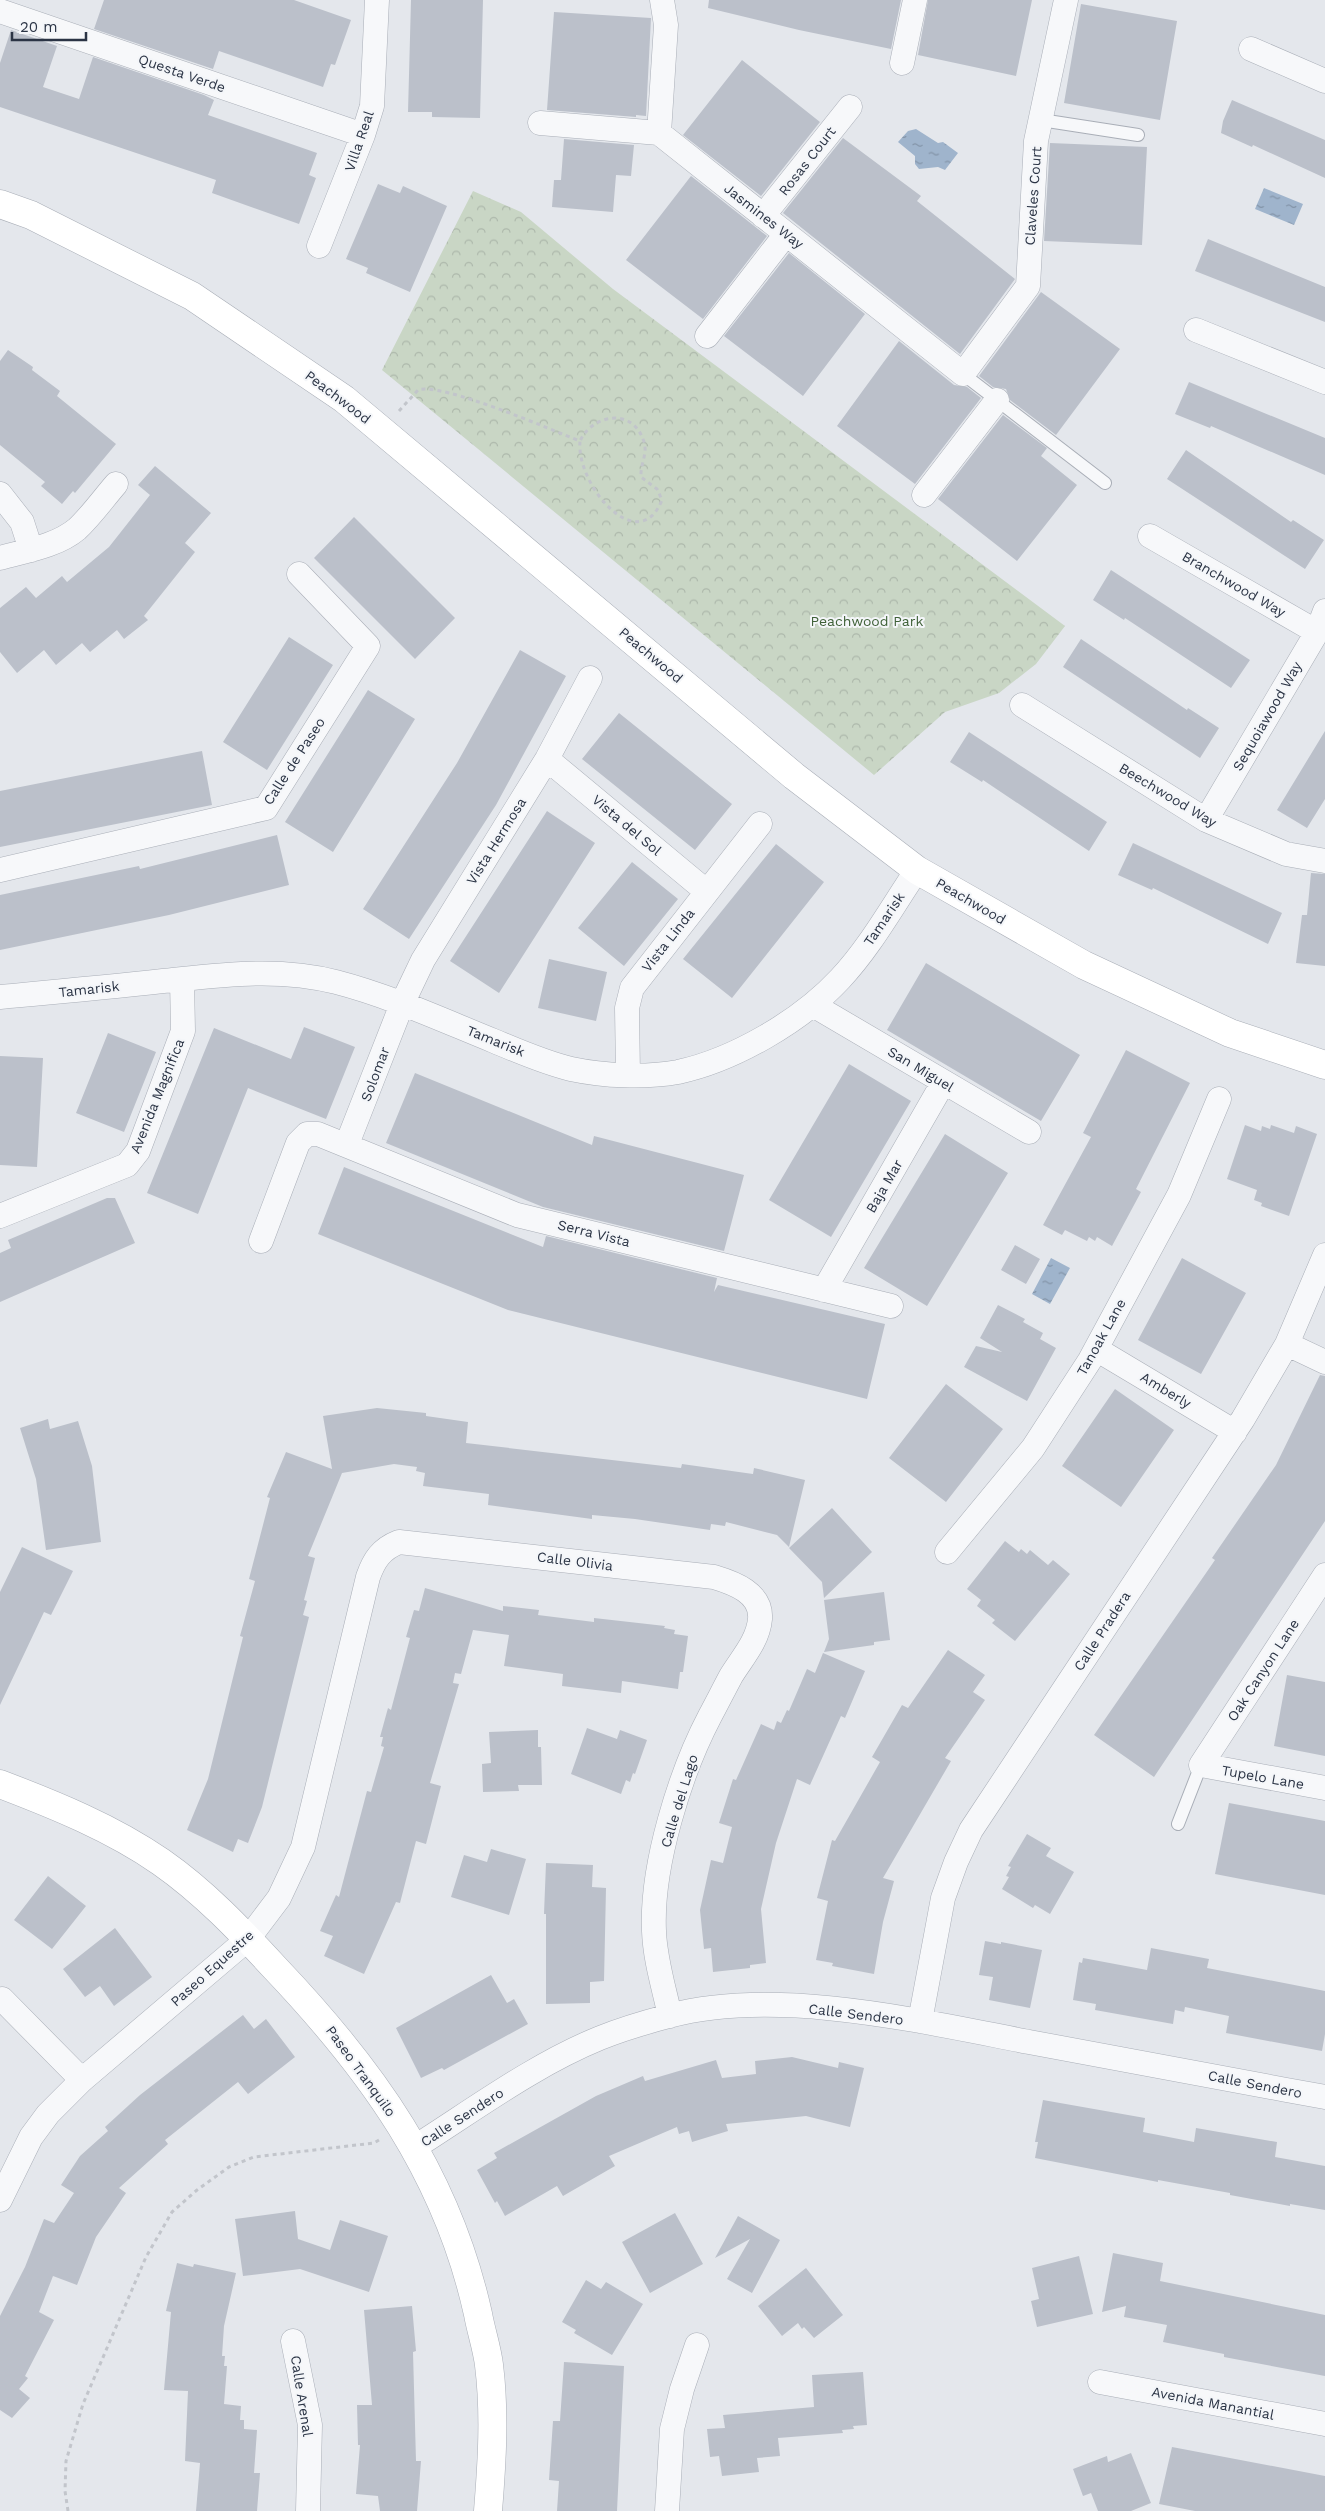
<svg xmlns="http://www.w3.org/2000/svg" width="1325" height="2511" font-family="'Work Sans',sans-serif">
<defs>
<pattern id="park-crowns" width="20" height="18" patternUnits="userSpaceOnUse" patternTransform="scale(1.25)"><rect width="20" height="18" fill="#c9d6c5"/><path d="M2 6a3 3 0 1 1 6 0M12 15a3 3 0 1 1 6 0" fill="none" stroke="#adb8ab"/></pattern>
<pattern id="water-ripples" width="26" height="14" patternUnits="userSpaceOnUse" patternTransform="scale(1.25)"><rect width="26" height="14" fill="#9fb4cc"/><path d="M2 4q2-2 4 0t4 0M15 11q2-2 4 0t4 0" fill="none" stroke="#8293a7"/></pattern>
</defs>
<rect width="100%" height="100%" fill="#e4e7ec"/>
<path fill="url(#park-crowns)" d="M 473,191 L 521,212 L 613,289 L 1065,626 L 1036,664 L 999,693 L 945,712 L 874,775 L 382,370 Z"/>
<path fill="url(#water-ripples)" d="M 916,129 L 938,143 L 943,142 L 958,153 L 945,170 L 938,167 L 919,169 L 915,164 L 915,156 L 898,142 L 908,131 Z
M 1264,188 L 1303,204 L 1294,225 L 1255,209 Z
M 1051,1258 L 1070,1268 L 1050,1304 L 1032,1294 Z"/>
<path fill="#bbc0ca" d="M 104,0 L 294,0 L 351,20 L 335,65 L 331,64 L 323,87 L 219,51 L 213,69 L 94,29 Z
M 411,0 L 483,0 L 480,118 L 432,117 L 432,112 L 408,112 Z
M 709,0 L 901,0 L 891,49 L 799,30 L 708,8 Z
M 928,0 L 1032,0 L 1016,76 L 918,55 Z
M 1081,4 L 1177,21 L 1160,120 L 1064,103 Z
M 554,12 L 651,18 L 646,116 L 636,115 L 636,117 L 547,110 Z
M 11,30 L 57,46 L 43,87 L 79,99 L 93,57 L 204,95 L 214,100 L 208,115 L 317,153 L 309,175 L 316,178 L 299,224 L 212,193 L 216,180 L 0,107 L 0,63 Z
M 742,60 L 820,122 L 761,196 L 683,135 Z
M 1232,100 L 1325,140 L 1325,178 L 1253,145 L 1252,147 L 1221,133 L 1223,121 Z
M 843,138 L 921,196 L 917,201 L 1015,279 L 960,354 L 783,213 Z
M 564,139 L 634,145 L 631,176 L 616,175 L 613,212 L 552,207 L 554,180 L 561,180 Z
M 1050,143 L 1147,147 L 1142,245 L 1044,241 Z
M 691,176 L 767,236 L 703,319 L 626,260 Z
M 378,184 L 400,193 L 403,186 L 447,206 L 410,292 L 366,273 L 368,268 L 346,259 Z
M 1208,239 L 1325,287 L 1325,322 L 1195,271 Z
M 789,253 L 865,314 L 803,396 L 724,336 Z
M 1041,292 L 1120,349 L 1056,435 L 1010,400 L 1006,389 L 993,387 L 979,376 Z
M 899,341 L 954,385 L 967,387 L 981,398 L 915,484 L 837,426 Z
M 8,350 L 33,367 L 32,370 L 60,391 L 57,396 L 116,444 L 75,493 L 73,491 L 62,504 L 41,486 L 45,482 L 0,445 L 0,361 Z
M 1189,382 L 1325,438 L 1325,475 L 1211,426 L 1210,428 L 1175,414 Z
M 1003,415 L 1047,448 L 1041,456 L 1077,485 L 1017,561 L 938,499 Z
M 1186,450 L 1291,522 L 1293,520 L 1324,540 L 1305,569 L 1167,479 Z
M 155,466 L 211,513 L 185,543 L 195,552 L 144,616 L 148,620 L 124,639 L 117,630 L 90,652 L 82,643 L 56,665 L 44,650 L 17,673 L 0,652 L 0,608 L 26,587 L 36,598 L 62,576 L 67,582 L 109,547 L 150,495 L 138,485 Z
M 354,517 L 455,618 L 415,659 L 314,558 Z
M 1111,570 L 1250,660 L 1231,688 L 1125,618 L 1124,620 L 1093,600 Z
M 289,637 L 333,665 L 267,770 L 223,742 Z
M 1081,639 L 1187,710 L 1188,708 L 1219,728 L 1200,758 L 1063,667 Z
M 520,650 L 566,676 L 496,805 L 409,939 L 363,909 L 457,763 Z
M 368,690 L 415,719 L 333,852 L 285,822 Z
M 619,713 L 732,804 L 695,850 L 582,759 Z
M 1325,731 L 1325,799 L 1307,828 L 1277,810 Z
M 969,732 L 1107,822 L 1089,851 L 983,780 L 982,782 L 950,762 Z
M 202,751 L 212,805 L 0,847 L 0,791 Z
M 547,811 L 595,843 L 499,993 L 450,961 Z
M 277,835 L 289,885 L 169,915 L 0,950 L 0,895 L 139,866 L 140,869 Z
M 1133,843 L 1282,913 L 1268,944 L 1153,888 L 1152,890 L 1118,875 Z
M 776,844 L 824,882 L 732,998 L 683,959 Z
M 632,862 L 678,899 L 624,966 L 578,928 Z
M 1311,873 L 1325,874 L 1325,966 L 1296,963 L 1302,915 L 1307,915 Z
M 549,959 L 607,972 L 596,1021 L 538,1008 Z
M 926,963 L 1080,1055 L 1041,1121 L 887,1030 Z
M 304,1027 L 355,1047 L 326,1119 L 248,1088 L 198,1214 L 147,1193 L 214,1028 L 291,1059 Z
M 108,1033 L 156,1052 L 124,1132 L 76,1113 Z
M 1126,1050 L 1190,1083 L 1136,1189 L 1141,1192 L 1112,1246 L 1097,1237 L 1095,1241 L 1089,1237 L 1087,1241 L 1065,1230 L 1062,1235 L 1043,1225 L 1091,1137 L 1083,1133 Z
M 0,1056 L 43,1058 L 37,1167 L 0,1165 Z
M 849,1064 L 911,1101 L 831,1237 L 769,1200 Z
M 415,1073 L 592,1145 L 594,1136 L 744,1175 L 724,1251 L 543,1207 L 386,1143 Z
M 1245,1125 L 1261,1131 L 1262,1126 L 1270,1129 L 1271,1125 L 1294,1133 L 1296,1126 L 1317,1134 L 1289,1216 L 1261,1206 L 1262,1203 L 1254,1200 L 1257,1190 L 1227,1179 Z
M 945,1134 L 1008,1173 L 927,1306 L 864,1268 Z
M 344,1167 L 543,1247 L 546,1236 L 717,1278 L 714,1292 L 718,1285 L 885,1324 L 867,1399 L 508,1310 L 318,1234 Z
M 107,1198 L 115,1198 L 135,1243 L 0,1302 L 0,1253 L 11,1248 L 8,1240 Z
M 1015,1245 L 1040,1259 L 1026,1284 L 1001,1270 Z
M 1182,1258 L 1246,1293 L 1201,1374 L 1138,1340 Z
M 998,1305 L 1025,1319 L 1023,1322 L 1043,1333 L 1040,1339 L 1056,1348 L 1027,1401 L 964,1367 L 976,1346 L 1002,1352 L 980,1338 Z
M 1320,1375 L 1325,1376 L 1325,1521 L 1154,1777 L 1094,1735 L 1215,1560 L 1212,1558 L 1276,1465 Z
M 946,1384 L 1003,1429 L 946,1502 L 889,1458 Z
M 1115,1389 L 1174,1430 L 1121,1507 L 1062,1466 Z
M 377,1408 L 426,1413 L 426,1416 L 468,1422 L 466,1443 L 681,1468 L 682,1464 L 753,1474 L 754,1468 L 805,1480 L 789,1547 L 777,1535 L 726,1522 L 725,1526 L 711,1524 L 710,1530 L 635,1519 L 592,1515 L 592,1519 L 488,1505 L 489,1494 L 423,1486 L 425,1473 L 416,1471 L 417,1467 L 394,1464 L 342,1473 L 308,1556 L 315,1558 L 304,1600 L 307,1601 L 303,1615 L 309,1617 L 262,1807 L 248,1843 L 238,1839 L 233,1852 L 187,1830 L 208,1779 L 243,1637 L 240,1636 L 255,1581 L 249,1579 L 270,1498 L 267,1497 L 286,1452 L 332,1469 L 323,1416 Z
M 48,1419 L 50,1429 L 78,1421 L 92,1466 L 101,1542 L 46,1550 L 36,1479 L 20,1428 Z
M 832,1508 L 872,1552 L 824,1598 L 822,1582 L 789,1548 Z
M 1005,1541 L 1019,1552 L 1021,1549 L 1027,1554 L 1030,1550 L 1048,1565 L 1053,1560 L 1070,1574 L 1015,1641 L 992,1623 L 995,1620 L 977,1606 L 981,1600 L 967,1589 Z
M 22,1547 L 73,1571 L 51,1615 L 44,1612 L 0,1705 L 0,1592 Z
M 425,1588 L 503,1611 L 503,1606 L 539,1610 L 538,1615 L 594,1622 L 594,1618 L 665,1626 L 664,1628 L 675,1630 L 674,1634 L 688,1636 L 683,1672 L 680,1672 L 678,1689 L 622,1681 L 621,1693 L 562,1686 L 563,1674 L 504,1666 L 509,1635 L 473,1630 L 461,1674 L 455,1673 L 453,1683 L 459,1684 L 430,1783 L 441,1786 L 426,1844 L 416,1841 L 400,1903 L 396,1902 L 364,1974 L 324,1956 L 333,1936 L 320,1931 L 336,1895 L 339,1897 L 367,1791 L 371,1792 L 384,1747 L 381,1746 L 383,1737 L 380,1737 L 388,1708 L 391,1710 L 410,1638 L 406,1637 L 414,1610 L 419,1611 Z
M 884,1592 L 890,1640 L 874,1642 L 874,1645 L 824,1652 L 829,1639 L 824,1600 Z
M 948,1650 L 985,1675 L 973,1692 L 985,1700 L 945,1758 L 951,1761 L 883,1878 L 894,1881 L 883,1922 L 874,1974 L 832,1966 L 833,1963 L 816,1960 L 828,1901 L 817,1898 L 832,1840 L 835,1841 L 880,1762 L 872,1757 L 902,1705 L 908,1708 Z
M 823,1653 L 865,1671 L 845,1718 L 841,1716 L 810,1785 L 797,1779 L 776,1843 L 761,1909 L 766,1963 L 750,1965 L 750,1968 L 713,1972 L 711,1948 L 704,1949 L 700,1910 L 711,1860 L 723,1863 L 732,1827 L 719,1823 L 733,1779 L 736,1780 L 761,1724 L 774,1730 L 777,1721 L 781,1723 L 787,1710 L 789,1711 L 807,1669 L 815,1673 Z
M 1287,1675 L 1325,1682 L 1325,1756 L 1274,1746 Z
M 587,1728 L 617,1739 L 620,1730 L 647,1740 L 635,1774 L 633,1773 L 630,1782 L 626,1780 L 621,1794 L 571,1774 Z
M 538,1730 L 538,1747 L 541,1747 L 542,1785 L 518,1785 L 519,1791 L 483,1792 L 482,1764 L 491,1763 L 489,1732 Z
M 1229,1803 L 1325,1821 L 1325,1895 L 1215,1874 Z
M 1027,1834 L 1051,1848 L 1046,1856 L 1074,1872 L 1050,1914 L 1035,1905 L 1033,1908 L 1002,1889 L 1009,1877 L 1006,1876 L 1011,1867 L 1008,1866 Z
M 491,1849 L 526,1859 L 509,1915 L 451,1897 L 464,1855 L 487,1862 Z
M 546,1863 L 593,1865 L 592,1887 L 606,1888 L 604,1981 L 590,1982 L 590,2003 L 546,2004 L 546,1914 L 544,1914 Z
M 48,1876 L 86,1906 L 52,1949 L 14,1920 Z
M 115,1928 L 152,1977 L 114,2006 L 100,1986 L 85,1997 L 63,1969 Z
M 985,1941 L 1001,1944 L 1001,1942 L 1042,1950 L 1030,2008 L 989,2000 L 993,1977 L 979,1975 Z
M 1151,1948 L 1209,1959 L 1207,1968 L 1325,1991 L 1325,2034 L 1322,2051 L 1226,2033 L 1229,2016 L 1185,2007 L 1184,2012 L 1175,2010 L 1173,2024 L 1095,2010 L 1096,2004 L 1073,2000 L 1079,1962 L 1082,1963 L 1083,1958 L 1147,1970 Z
M 491,1975 L 507,2003 L 514,1999 L 528,2024 L 444,2070 L 442,2068 L 421,2078 L 396,2028 Z
M 243,2015 L 254,2029 L 266,2019 L 295,2057 L 248,2094 L 238,2082 L 165,2140 L 168,2144 L 119,2188 L 126,2193 L 96,2237 L 77,2285 L 53,2276 L 39,2312 L 54,2320 L 25,2376 L 28,2378 L 19,2389 L 30,2398 L 12,2418 L 0,2410 L 0,2316 L 25,2267 L 44,2219 L 54,2223 L 74,2193 L 61,2185 L 80,2156 L 108,2131 L 105,2127 L 140,2095 Z
M 792,2057 L 838,2068 L 839,2062 L 864,2068 L 850,2127 L 806,2116 L 726,2124 L 728,2131 L 692,2142 L 689,2131 L 679,2134 L 677,2127 L 609,2156 L 615,2166 L 563,2196 L 557,2186 L 505,2216 L 497,2201 L 495,2203 L 477,2170 L 497,2158 L 494,2153 L 596,2096 L 643,2076 L 645,2081 L 716,2060 L 722,2078 L 756,2074 L 755,2061 Z
M 1043,2100 L 1145,2118 L 1143,2132 L 1194,2142 L 1196,2128 L 1277,2142 L 1275,2157 L 1325,2166 L 1325,2210 L 1290,2204 L 1290,2206 L 1230,2195 L 1230,2193 L 1158,2180 L 1158,2182 L 1035,2158 L 1038,2142 L 1035,2142 Z
M 295,2211 L 298,2239 L 330,2250 L 340,2220 L 388,2236 L 369,2292 L 300,2269 L 243,2276 L 235,2219 Z
M 675,2213 L 703,2264 L 650,2293 L 622,2242 Z
M 738,2216 L 780,2240 L 752,2293 L 727,2279 L 750,2239 L 715,2258 Z
M 1113,2253 L 1163,2263 L 1160,2281 L 1325,2315 L 1325,2376 L 1224,2357 L 1224,2354 L 1163,2342 L 1167,2325 L 1124,2317 L 1126,2306 L 1102,2312 Z
M 1079,2256 L 1093,2314 L 1037,2327 L 1031,2301 L 1039,2299 L 1032,2268 Z
M 177,2263 L 193,2267 L 194,2264 L 236,2273 L 224,2326 L 222,2356 L 225,2356 L 224,2366 L 227,2366 L 224,2404 L 241,2406 L 240,2420 L 244,2420 L 244,2429 L 257,2430 L 254,2473 L 260,2473 L 257,2511 L 196,2511 L 200,2463 L 185,2461 L 188,2391 L 164,2390 L 171,2312 L 166,2311 Z
M 806,2268 L 843,2315 L 814,2338 L 804,2327 L 802,2329 L 798,2323 L 782,2336 L 758,2306 Z
M 586,2280 L 601,2289 L 606,2282 L 643,2304 L 612,2355 L 574,2333 L 576,2330 L 562,2322 Z
M 412,2306 L 416,2351 L 413,2352 L 416,2461 L 421,2461 L 417,2511 L 380,2511 L 378,2496 L 356,2494 L 360,2445 L 358,2445 L 357,2405 L 372,2405 L 364,2310 Z
M 564,2362 L 624,2366 L 617,2511 L 557,2511 L 559,2481 L 549,2480 L 553,2421 L 560,2421 Z
M 863,2372 L 867,2425 L 853,2426 L 854,2429 L 842,2430 L 843,2433 L 778,2438 L 780,2456 L 757,2458 L 759,2472 L 722,2476 L 719,2456 L 710,2457 L 707,2429 L 725,2428 L 723,2415 L 814,2407 L 812,2375 Z
M 1172,2447 L 1325,2476 L 1325,2511 L 1195,2511 L 1159,2504 Z
M 1131,2453 L 1151,2503 L 1131,2511 L 1098,2511 L 1091,2493 L 1083,2496 L 1073,2469 L 1107,2456 L 1108,2462 Z"/>
<g fill="none" stroke-linecap="round" stroke-linejoin="round">
<defs>
<path id="lane" d="M 1041,120 L 1138,135
M 963,374 L 1105,483
M 1178,1824 L 1201,1765"/>
<path id="street" d="M 0,11 L 363,135
M 1251,49 L 1325,81
M 902,63 L 915,0
M 540,123 L 659,133 L 963,374 L 1028,286 L 1036,141 L 1066,0
M 659,133 L 666,25 L 662,0
M 763,216 L 850,107
M 319,246 L 363,135 L 372,106 L 377,0
M 1196,330 L 1325,382
M 707,336 L 786,234
M 0,494 L 22,522 L 31,550
M 924,495 L 997,400
M 1150,536 L 1317,632
M 0,558 C 25,551 57,546 77,529 C 91,516 103,499 116,484
M 1022,705 L 1206,820 L 1286,854 L 1325,861
M 547,759 L 706,891
M 1206,820 L 1317,632 L 1325,611
M 0,870 L 266,808 L 368,646 L 299,574
M 0,997 C 54,992 109,987 163,981 C 221,975 278,967 336,982 C 390,996 442,1020 494,1041 C 518,1051 545,1063 571,1069 C 604,1076 644,1078 678,1072 C 734,1060 801,1021 840,979 C 870,947 892,907 917,870
M 813,1005 L 1029,1132
M 628,1075 L 627,1008 L 632,988 L 760,824
M 347,1144 L 402,1004 L 423,960 L 547,759 L 590,678
M 0,1216 L 127,1165 L 138,1151 L 183,1031 L 182,979
M 261,1241 L 298,1143 L 307,1134 L 318,1134 L 517,1215 L 891,1306
M 824,1290 L 943,1083
M 1287,1344 L 1325,1362
M 1096,1349 L 1235,1432
M 947,1552 L 1033,1448 L 1090,1360 L 1179,1195 L 1219,1099
M 1325,1575 L 1201,1765 L 1325,1788
M 2,1999 L 82,2080
M 920,2021 L 943,1898 L 956,1862 L 971,1830 L 1243,1419 L 1287,1344 L 1325,1255
M 415,2147 C 475,2109 534,2065 600,2038 C 622,2029 646,2022 669,2016 C 777,1987 920,2021 1029,2042 C 1127,2060 1226,2079 1325,2097
M 0,2200 L 31,2137 L 48,2114 L 82,2080 L 248,1939 L 279,1898 L 303,1847 L 368,1577 C 374,1560 381,1549 399,1542 L 714,1577 C 734,1583 762,1593 760,1619 C 758,1641 742,1658 731,1676 C 724,1689 717,1703 710,1716 C 680,1773 651,1866 654,1931 C 655,1960 664,1988 670,2016
M 293,2341 L 310,2425 L 308,2511
M 1100,2382 L 1325,2424
M 667,2511 L 672,2429 L 682,2389 L 697,2345"/>
<path id="secondary" d="M 0,204 L 31,215 L 192,296 L 344,399 L 794,776 L 917,870 L 1084,965 L 1230,1033 L 1325,1065
M 0,1784 C 55,1805 112,1828 161,1862 C 204,1892 240,1930 275,1968 C 372,2070 447,2174 478,2314 C 481,2331 487,2348 489,2365 C 495,2413 492,2462 488,2511"/>
</defs>
<use href="#lane" stroke="#a9aeb7" stroke-width="14"/>
<use href="#street" stroke="#a9aeb7" stroke-width="25"/>
<use href="#secondary" stroke="#a9aeb7" stroke-width="29"/>
<path stroke="#c2c5cb" stroke-width="3" stroke-dasharray="4 4" stroke-linecap="butt" d="M 399,411 L 418,390 C 442,382 551,430 580,441 C 576,486 639,558 662,500 L 657,489 L 641,477 C 640,463 649,453 643,439 C 631,407 592,415 580,441
M 68,2511 L 65,2491 L 66,2461 L 83,2404 L 146,2257 L 172,2212 L 197,2190 L 229,2167 L 254,2157 L 374,2143 L 379,2140"/>
<use href="#lane" stroke="#f7f8fa" stroke-width="12"/>
<use href="#street" stroke="#f7f8fa" stroke-width="24"/>
<use href="#secondary" stroke="#fff" stroke-width="28"/>
</g>
<g text-anchor="middle" dominant-baseline="central" stroke-width="4" stroke-linejoin="round" paint-order="stroke">
<g font-size="14" fill="#2b3445" stroke="#f4f6f9">
<text transform="translate(182 73) rotate(19)">Questa Verde</text>
<text transform="translate(359 141) rotate(-71)">Villa Real</text>
<text transform="translate(807 161) rotate(-52)">Rosas Court</text>
<text transform="translate(1033 196) rotate(-86)">Claveles Court</text>
<text transform="translate(764 216) rotate(38)">Jasmines Way</text>
<text transform="translate(338 397) rotate(37)">Peachwood</text>
<text transform="translate(1234 584) rotate(30)">Branchwood Way</text>
<text transform="translate(651 655) rotate(40)">Peachwood</text>
<text transform="translate(1267 716) rotate(-60)">Sequoiawood Way</text>
<text transform="translate(294 761) rotate(-57)">Calle de Paseo</text>
<text transform="translate(1168 795) rotate(31)">Beechwood Way</text>
<text transform="translate(627 825) rotate(40)">Vista del Sol</text>
<text transform="translate(496 841) rotate(-58)">Vista Hermosa</text>
<text transform="translate(971 901) rotate(30)">Peachwood</text>
<text transform="translate(884 919) rotate(-56)">Tamarisk</text>
<text transform="translate(668 940) rotate(-52)">Vista Linda</text>
<text transform="translate(89 989) rotate(-6)">Tamarisk</text>
<text transform="translate(496 1041) rotate(22)">Tamarisk</text>
<text transform="translate(921 1069) rotate(31)">San Miguel</text>
<text transform="translate(375 1074) rotate(-69)">Solomar</text>
<text transform="translate(157 1096) rotate(-68)">Avenida Magnifica</text>
<text transform="translate(884 1186) rotate(-60)">Baja Mar</text>
<text transform="translate(594 1233) rotate(14)">Serra Vista</text>
<text transform="translate(1101 1337) rotate(-61)">Tanoak Lane</text>
<text transform="translate(1166 1390) rotate(31)">Amberly</text>
<text transform="translate(575 1561) rotate(7)">Calle Olivia</text>
<text transform="translate(1102 1631) rotate(-57)">Calle Pradera</text>
<text transform="translate(1263 1670) rotate(-57)">Oak Canyon Lane</text>
<text transform="translate(1263 1777) rotate(10)">Tupelo Lane</text>
<text transform="translate(679 1801) rotate(-73)">Calle del Lago</text>
<text transform="translate(212 1968) rotate(-42)">Paseo Equestre</text>
<text transform="translate(856 2014) rotate(7)">Calle Sendero</text>
<text transform="translate(361 2071) rotate(54)">Paseo Tranquilo</text>
<text transform="translate(1255 2084) rotate(11)">Calle Sendero</text>
<text transform="translate(462 2117) rotate(-33)">Calle Sendero</text>
<text transform="translate(302 2396) rotate(81)">Calle Arenal</text>
<text transform="translate(1213 2403) rotate(11)">Avenida Manantial</text>
</g>
<g font-size="14" fill="#3f6138" stroke="#f4f6f9">
<text x="867" y="621">Peachwood Park</text>
</g>
</g>
<path d="M12 32v8h74v-8" fill="none" stroke="#2b3445" stroke-width="2.5"/>
<text x="20" y="32" font-size="15" fill="#2b3445" stroke="#f4f6f9" stroke-width="4" paint-order="stroke">20 m</text>
</svg>
